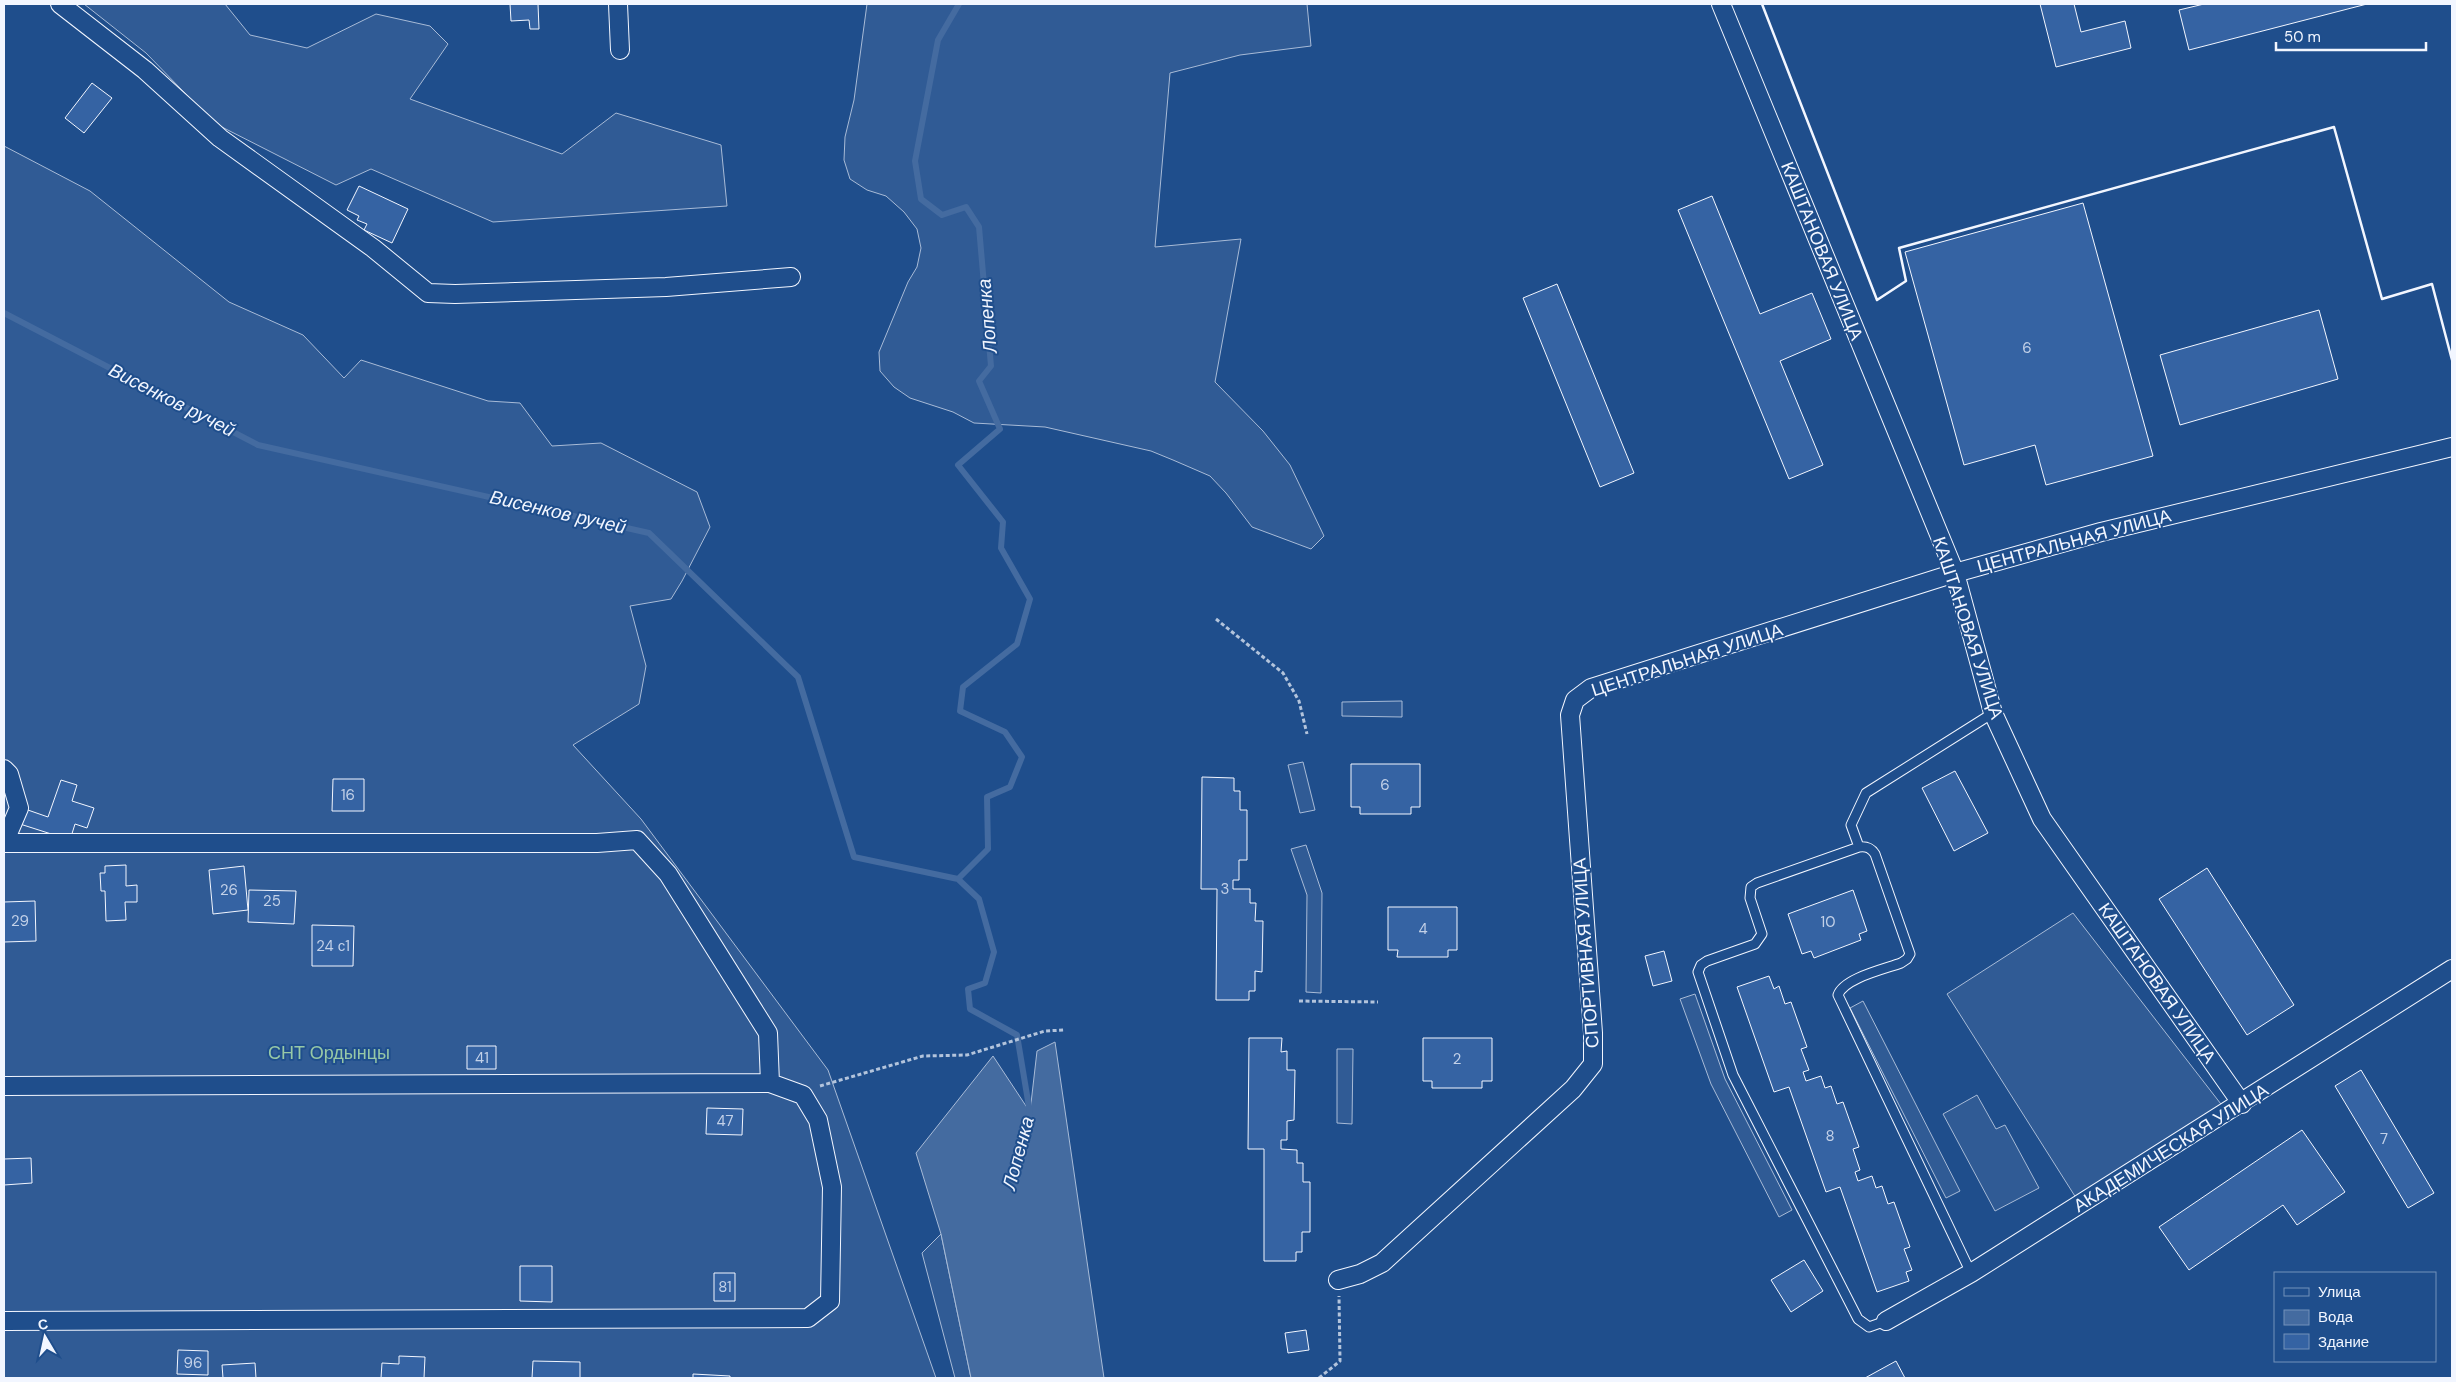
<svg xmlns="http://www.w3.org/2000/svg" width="2456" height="1382" font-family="'DM Sans',sans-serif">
<rect width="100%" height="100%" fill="#1f4e8c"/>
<path fill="#305b95" stroke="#a8bbd7" d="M 84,4 L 225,4 L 250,35 L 307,48 L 376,14 L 430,26 L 448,44 L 410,99 L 562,154 L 616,113 L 721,145 L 727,206 L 493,222 L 371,169 L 336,185 L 214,123 L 146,53 Z
M 867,4 L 1307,4 L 1311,46 L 1240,55 L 1170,73 L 1155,247 L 1241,239 L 1215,382 L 1263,431 L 1290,465 L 1324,536 L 1311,549 L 1252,527 L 1226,493 L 1210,476 L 1173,460 L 1151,451 L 1045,427 L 974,423 L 953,412 L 910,398 L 894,387 L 880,371 L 879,352 L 908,282 L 917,267 L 921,248 L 917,229 L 904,212 L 886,196 L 867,190 L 850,179 L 844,160 L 845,137 L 854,100 Z
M 4,146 L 90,191 L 229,302 L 303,335 L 344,378 L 361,360 L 488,401 L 520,403 L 552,446 L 601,443 L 697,492 L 710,527 L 682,581 L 671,599 L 630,606 L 646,666 L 639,704 L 573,745 L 641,819 L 828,1070 L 936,1378 L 4,1378 Z
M 1402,701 L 1402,717 L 1342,716 L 1342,702 Z
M 1303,762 L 1315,810 L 1300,813 L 1288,765 Z
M 1306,845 L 1322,893 L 1321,993 L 1306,992 L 1307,895 L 1291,849 Z
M 2073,913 L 2224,1108 L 2078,1201 L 1947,994 Z
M 1695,994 L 1725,1079 L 1792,1210 L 1779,1217 L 1711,1084 L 1680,999 Z
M 1863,1001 L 1960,1191 L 1946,1198 L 1850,1008 Z
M 1337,1049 L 1353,1049 L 1352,1124 L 1337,1123 Z
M 1977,1095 L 1996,1129 L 2005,1125 L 2039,1188 L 1995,1211 L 1943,1114 Z
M 941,1234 L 971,1378 L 955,1378 L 922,1253 Z"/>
<path fill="#446ba0" stroke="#a8bbd7" d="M 1055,1042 L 1104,1378 L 971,1378 L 941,1234 L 916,1153 L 993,1056 L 1030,1112 L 1037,1051 Z"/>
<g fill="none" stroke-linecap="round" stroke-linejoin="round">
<path stroke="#446ba0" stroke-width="6" d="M 959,4 L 938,40 L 915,161 L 921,199 L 942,215 L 966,207 L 979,227 L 991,366 L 979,381 L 1000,429 L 958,465 L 1003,522 L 1001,548 L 1030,599 L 1017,644 L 963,687 L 960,711 L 1005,732 L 1022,757 L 1010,787 L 987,797 L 988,849 L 958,879 L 979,899 L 994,952 L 985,983 L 968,989 L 970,1009 L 1017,1035 L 1030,1113 L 1029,1120
M 4,313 L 258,445 L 649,533 L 798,677 L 854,857 L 958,879"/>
</g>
<path fill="#3563a3" stroke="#f2f6ff" d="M 510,4 L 538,4 L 539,29 L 530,29 L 529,20 L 511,21 Z
M 2040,4 L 2074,4 L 2081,32 L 2125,21 L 2131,48 L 2056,67 Z
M 2204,4 L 2367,4 L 2189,50 L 2179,10 Z
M 92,83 L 112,98 L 84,133 L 65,118 Z
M 359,186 L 408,209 L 392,243 L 364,230 L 367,224 L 357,220 L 359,216 L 347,210 Z
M 1712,196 L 1760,314 L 1812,293 L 1831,339 L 1780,361 L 1823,465 L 1789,479 L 1678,210 Z
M 2083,203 L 2153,456 L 2046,485 L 2035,445 L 1964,465 L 1905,252 Z
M 1557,284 L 1634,473 L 1600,487 L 1523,298 Z
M 2319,310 L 2338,379 L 2180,425 L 2160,355 Z
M 1351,764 L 1420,764 L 1420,807 L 1411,807 L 1411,814 L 1360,814 L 1360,807 L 1351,807 Z
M 1955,771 L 1988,833 L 1954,851 L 1922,788 Z
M 1202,777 L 1234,778 L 1234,791 L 1240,791 L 1240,810 L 1247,810 L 1247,860 L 1239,860 L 1239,880 L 1233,880 L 1233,889 L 1250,889 L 1250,903 L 1256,903 L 1255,921 L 1263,921 L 1262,972 L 1255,971 L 1255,991 L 1249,991 L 1249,1000 L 1216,1000 L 1217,889 L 1201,889 Z
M 333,779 L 364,779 L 364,811 L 332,811 Z
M 61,780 L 77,785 L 72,801 L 94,808 L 87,828 L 75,824 L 70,840 L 20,824 L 25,809 L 48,817 Z
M 126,865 L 126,886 L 137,885 L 137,902 L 125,902 L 126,920 L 106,921 L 105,891 L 101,891 L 100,873 L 105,873 L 105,866 Z
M 244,866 L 248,910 L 213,914 L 209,870 Z
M 2207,868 L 2294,1005 L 2247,1035 L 2159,899 Z
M 249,890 L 296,891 L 294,924 L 248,922 Z
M 1853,890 L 1867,931 L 1859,934 L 1861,940 L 1814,958 L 1811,951 L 1802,954 L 1788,914 Z
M 35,901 L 36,941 L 4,942 L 4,902 Z
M 1388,907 L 1457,907 L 1457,950 L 1448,950 L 1448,957 L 1397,957 L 1398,950 L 1388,950 Z
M 312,925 L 354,926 L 353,966 L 312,966 Z
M 1664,951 L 1672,981 L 1653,986 L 1645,956 Z
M 1769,976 L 1774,989 L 1779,986 L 1785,1004 L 1791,1002 L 1807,1047 L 1801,1049 L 1809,1070 L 1803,1072 L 1806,1081 L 1821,1076 L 1825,1088 L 1831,1086 L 1837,1104 L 1843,1102 L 1859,1147 L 1853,1149 L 1860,1170 L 1855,1172 L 1858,1181 L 1872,1176 L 1876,1188 L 1882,1186 L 1888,1204 L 1894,1202 L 1910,1247 L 1904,1249 L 1912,1270 L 1906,1272 L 1909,1281 L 1877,1292 L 1840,1187 L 1826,1192 L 1789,1087 L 1774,1092 L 1737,987 Z
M 1249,1038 L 1282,1038 L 1281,1052 L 1287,1051 L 1287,1070 L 1295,1070 L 1294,1120 L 1287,1121 L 1287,1140 L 1281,1140 L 1281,1149 L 1297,1150 L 1297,1163 L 1303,1163 L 1303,1182 L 1310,1182 L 1310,1232 L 1302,1232 L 1302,1252 L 1296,1252 L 1296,1261 L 1264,1261 L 1264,1149 L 1248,1149 Z
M 1423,1038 L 1492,1038 L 1492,1081 L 1482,1081 L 1482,1088 L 1432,1088 L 1432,1081 L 1423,1081 Z
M 467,1046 L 496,1046 L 496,1069 L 467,1069 Z
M 2361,1070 L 2434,1193 L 2408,1208 L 2335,1086 Z
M 707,1108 L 743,1109 L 742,1135 L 706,1134 Z
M 2302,1130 L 2345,1192 L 2297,1225 L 2283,1205 L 2189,1270 L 2159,1227 Z
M 31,1158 L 32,1183 L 4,1185 L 4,1159 Z
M 1804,1260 L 1823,1291 L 1791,1312 L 1771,1280 Z
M 520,1266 L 552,1266 L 552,1302 L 520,1301 Z
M 714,1273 L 735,1273 L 735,1301 L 714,1301 Z
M 1306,1330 L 1309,1350 L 1288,1353 L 1285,1333 Z
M 178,1350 L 208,1351 L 208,1375 L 177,1374 Z
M 399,1356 L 425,1357 L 424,1378 L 381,1378 L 382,1363 L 399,1364 Z
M 533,1361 L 580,1362 L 580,1378 L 532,1378 Z
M 1896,1361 L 1905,1378 L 1865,1378 Z
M 255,1363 L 256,1378 L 223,1378 L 222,1365 Z
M 693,1374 L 730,1376 L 730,1378 L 693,1378 Z"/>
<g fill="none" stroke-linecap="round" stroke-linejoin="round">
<defs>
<path id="service" d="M 1859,847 C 1867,846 1871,848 1875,854 L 1910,954 L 1907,959 L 1901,963 C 1885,969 1844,978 1838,995 L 1971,1273
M 1886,1321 L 1869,1327 L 1858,1319 L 1733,1075 L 1698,972 L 1701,965 L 1707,961 L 1755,944 L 1762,934 L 1750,898 L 1751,887 L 1757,883 L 1859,847 L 1851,825 L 1866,793 L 1993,713"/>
<path id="minor" d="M 60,4 L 145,70 L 220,138 L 373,248 L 428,293 L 455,294 L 666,287 L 791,277
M 618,4 L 620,50
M 1721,4 L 1955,573 L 1993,713 L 2042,819 L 2242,1104
M 4,769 L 9,774 L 19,808 L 4,843
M 4,1086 L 770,1083
M 1338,1280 L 1360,1274 L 1382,1263 L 1573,1089 L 1593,1064 L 1593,1033 L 1570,715 L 1575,700 L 1591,688 L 1955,573 L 2101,532 L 2452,447
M 4,1321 L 808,1318 L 830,1301 L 832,1187 L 818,1120 L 803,1095 L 770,1083 L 768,1033 L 668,874 L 637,840 L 597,843 L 4,843
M 1886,1321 L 1971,1273 L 2452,969"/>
</defs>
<use href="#service" stroke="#f2f6ff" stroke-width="11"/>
<use href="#minor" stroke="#f2f6ff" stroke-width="20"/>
<path stroke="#b3c4dc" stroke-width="3" stroke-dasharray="4 2.5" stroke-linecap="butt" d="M 1216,619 L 1283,673 L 1299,701 L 1307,734
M 1299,1001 L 1378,1002
M 820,1086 L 923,1056 L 967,1055 L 1045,1031 L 1064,1030
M 1319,1378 L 1340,1361 L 1339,1296"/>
<use href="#service" stroke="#1f4e8c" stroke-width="9"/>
<use href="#minor" stroke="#1f4e8c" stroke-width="18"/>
<path stroke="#f2f6ff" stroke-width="2.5" d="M 1762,4 L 1877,300 L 1906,281 L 1899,248 L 2334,127 L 2382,299 L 2432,284 L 2452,360"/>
</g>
<g text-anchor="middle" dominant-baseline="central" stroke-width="4" stroke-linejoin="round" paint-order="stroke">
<g font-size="15" fill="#c3d1e8">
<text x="2027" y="348">6</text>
<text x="1385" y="785">6</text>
<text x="348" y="795">16</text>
<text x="1225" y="889">3</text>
<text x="229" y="890">26</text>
<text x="272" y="901">25</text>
<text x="20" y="921">29</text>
<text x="1828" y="922">10</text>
<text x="1423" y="929">4</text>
<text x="333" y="946">24 с1</text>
<text x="482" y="1058">41</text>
<text x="1457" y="1059">2</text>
<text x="725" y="1121">47</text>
<text x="1830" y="1136">8</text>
<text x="2384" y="1139">7</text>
<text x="725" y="1287">81</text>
<text x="193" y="1363">96</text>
</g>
<g font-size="18" fill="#f2f6ff" stroke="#1f4e8c">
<text transform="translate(1822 251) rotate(68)">КАШТАНОВАЯ УЛИЦА</text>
<text transform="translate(2074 541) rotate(-15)">ЦЕНТРАЛЬНАЯ УЛИЦА</text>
<text transform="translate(1968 628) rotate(72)">КАШТАНОВАЯ УЛИЦА</text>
<text transform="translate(1687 660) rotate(-18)">ЦЕНТРАЛЬНАЯ УЛИЦА</text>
<text transform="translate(1586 953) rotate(-94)">СПОРТИВНАЯ УЛИЦА</text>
<text transform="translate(2157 983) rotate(55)">КАШТАНОВАЯ УЛИЦА</text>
<text transform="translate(2171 1148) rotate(-32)">АКАДЕМИЧЕСКАЯ УЛИЦА</text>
</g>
<g font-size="18" fill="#97c8a6" stroke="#1f4e8c">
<text x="329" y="1053">СНТ Ордынцы</text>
</g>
<g font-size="19" font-style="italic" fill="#f2f6ff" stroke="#1f4e8c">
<text transform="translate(987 316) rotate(-95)">Лопенка</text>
<text transform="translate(172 400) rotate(27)">Висенков ручей</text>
<text transform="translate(558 512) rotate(13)">Висенков ручей</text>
<text transform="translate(1018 1153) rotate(-75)">Лопенка</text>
</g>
</g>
<rect width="2456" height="1382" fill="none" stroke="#f2f6ff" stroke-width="10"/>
<rect x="2274" y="1272" width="162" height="90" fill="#1f4e8c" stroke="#7391ba"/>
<rect x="2284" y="1288" width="25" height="8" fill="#1f4e8c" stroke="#7391ba"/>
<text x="2318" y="1297" font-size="15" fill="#f2f6ff">Улица</text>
<rect x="2284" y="1310" width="25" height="15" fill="#446ba0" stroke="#7391ba"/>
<text x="2318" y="1322" font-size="15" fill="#f2f6ff">Вода</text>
<rect x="2284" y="1334" width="25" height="15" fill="#3563a3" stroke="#7391ba"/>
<text x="2318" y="1347" font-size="15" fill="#f2f6ff">Здание</text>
<g transform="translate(45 1337) rotate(351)" stroke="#1f4e8c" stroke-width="4" paint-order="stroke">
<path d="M0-4L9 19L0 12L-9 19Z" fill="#f2f6ff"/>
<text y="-8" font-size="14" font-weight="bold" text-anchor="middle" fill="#f2f6ff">С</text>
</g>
<path d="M2276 42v8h150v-8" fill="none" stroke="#f2f6ff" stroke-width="2.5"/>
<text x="2284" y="42" font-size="15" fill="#f2f6ff" stroke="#1f4e8c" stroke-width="4" paint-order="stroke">50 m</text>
</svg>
